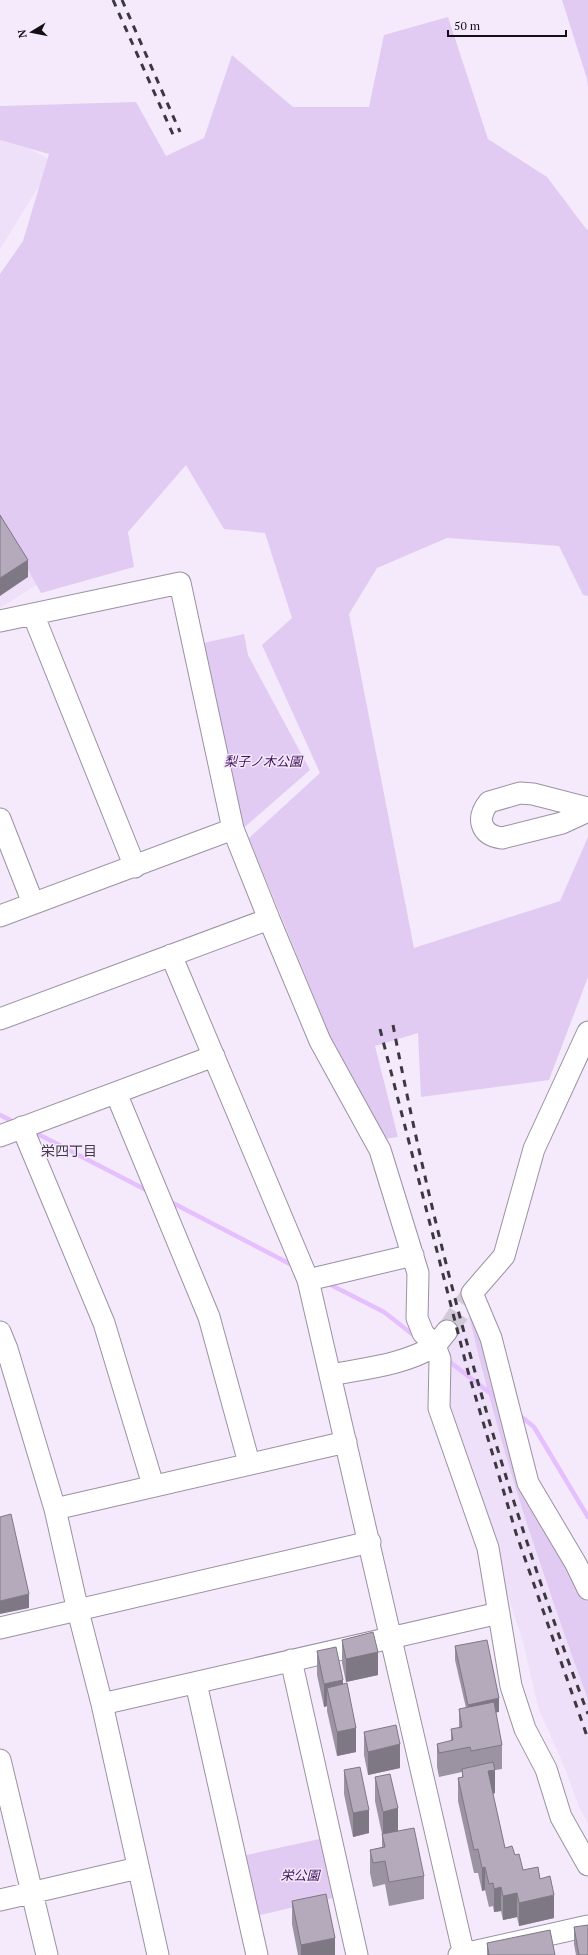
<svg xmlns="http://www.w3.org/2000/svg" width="588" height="1955" font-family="'PT Serif','Noto Sans JP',serif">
<rect width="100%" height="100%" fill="#f4eafc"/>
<path fill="#efe0f9" d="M 0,133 L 54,162 L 0,249 Z
M 0,522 L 41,582 L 0,608 Z
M 469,1316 L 485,1385 L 542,1573 L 588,1700 L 588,1823 L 579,1807 L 566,1771 L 538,1707 L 523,1642 L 498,1565 L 497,1543 L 491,1538 L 448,1415 L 443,1349 Z"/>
<path fill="#e2cbf2" d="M 562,0 L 588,0 L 588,88 L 587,79 Z
M 448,17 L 488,139 L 547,177 L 587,230 L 588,229 L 588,596 L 583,595 L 559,546 L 447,538 L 377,568 L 349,614 L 414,948 L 560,901 L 588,837 L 588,977 L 549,1080 L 421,1097 L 418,1033 L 375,1046 L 398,1137 L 384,1139 L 333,1043 L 249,838 L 320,773 L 262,645 L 292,618 L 265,533 L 224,529 L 186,465 L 128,532 L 134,567 L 41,593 L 0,520 L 0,274 L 23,241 L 49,154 L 0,140 L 0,106 L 136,102 L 166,156 L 204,138 L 232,55 L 293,107 L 369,107 L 384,35 Z
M 244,634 L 248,655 L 310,770 L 239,832 L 199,644 Z
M 469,1316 L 488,1339 L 524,1485 L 571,1565 L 588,1601 L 588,1700 C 542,1574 499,1447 469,1316 Z
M 324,1838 L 337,1897 L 256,1916 L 242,1856 Z"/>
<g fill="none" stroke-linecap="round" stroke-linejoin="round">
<path stroke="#e5bffe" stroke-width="4.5" d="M 0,1115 L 16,1123
M 32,1131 L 150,1192
M 169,1201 L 294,1266
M 327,1283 L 384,1312 L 416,1337
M 446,1359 L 499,1400
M 518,1414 L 534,1427 L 588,1517"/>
<path stroke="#d2c9d9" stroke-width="21" stroke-dasharray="21 10" stroke-linecap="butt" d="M 447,1331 L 472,1293"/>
<defs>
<path id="minor" d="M 33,614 L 135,867
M 0,621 L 180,583 L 233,829 L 269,919 L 0,1019
M 588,808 L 533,794 L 520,793 L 489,802 C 476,818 480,835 502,838 L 562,823 L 588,811
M 0,819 L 33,903
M 0,916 L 233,829
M 269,919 L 320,1041 L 380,1150 L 418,1273 L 417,1318 L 423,1333 L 435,1346 C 403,1365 366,1368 331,1375
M 171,955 L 308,1280 L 464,1955
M 588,1032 L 534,1149 L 504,1256 L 472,1293 L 491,1338 L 528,1483 L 576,1564 L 588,1589
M 116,1093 L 209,1317 L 249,1463
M 22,1127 L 104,1323 L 153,1485
M 0,1136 L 214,1056
M 308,1280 L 413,1255
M 447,1331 L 435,1346 L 440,1359 L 439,1408 L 488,1548 L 511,1686 L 525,1729 L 546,1769 L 561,1817 L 588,1865
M 0,1332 L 7,1349 L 55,1509 L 78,1611 L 102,1704 L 158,1955
M 55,1509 L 346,1442
M 0,1628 L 370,1542
M 291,1660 L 357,1955
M 196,1683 L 257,1955
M 102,1704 L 499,1613
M 0,1760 L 47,1955
M 0,1900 L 138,1868
M 459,1955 L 588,1926"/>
</defs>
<use href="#minor" stroke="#9b91a2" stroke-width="23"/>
<use href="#minor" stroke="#fff" stroke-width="21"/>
<path stroke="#3c3840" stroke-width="3" stroke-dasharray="7 7" stroke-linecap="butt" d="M 113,0 L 175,139
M 122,0 L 180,132
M 393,1025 C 438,1259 503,1491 588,1714
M 380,1029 L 467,1368 L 516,1533 L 588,1739"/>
</g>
<path fill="#9b92a2" d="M 342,1640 L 378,1675 L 346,1682 L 342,1663 Z
M 455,1646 L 499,1712 L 495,1712 L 502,1745 L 502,1769 L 495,1770 L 495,1793 L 493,1794 L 505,1848 L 515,1855 L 523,1870 L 540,1879 L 554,1918 L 519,1926 L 517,1917 L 503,1920 L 501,1911 L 494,1912 L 493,1906 L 489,1907 L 485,1890 L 482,1891 L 478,1873 L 474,1873 L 458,1801 L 458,1778 L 462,1777 L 462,1772 L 439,1777 L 437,1767 L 437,1744 L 451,1741 L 451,1729 L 459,1728 L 459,1709 L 466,1708 L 455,1660 Z
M 317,1651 L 343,1684 L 356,1752 L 337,1756 L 327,1711 L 327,1706 L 324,1707 L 317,1675 Z
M 364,1732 L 400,1768 L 368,1775 L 364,1755 Z
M 344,1770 L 369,1833 L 353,1837 L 344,1794 Z
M 375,1777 L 398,1831 L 424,1876 L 424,1899 L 389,1906 L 385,1884 L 373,1887 L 370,1873 L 370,1850 L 382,1847 L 382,1834 L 375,1801 Z
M 292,1901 L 335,1955 L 298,1955 L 292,1924 Z
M 574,1927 L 588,1955 L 576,1955 L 574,1944 Z
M 487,1943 L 555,1955 L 487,1955 Z"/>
<path fill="#7e7784" d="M 28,560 L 28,577 L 0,596 L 0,578 Z
M 29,1594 L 29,1608 L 0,1614 L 0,1601 Z
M 378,1652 L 378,1675 L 346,1682 L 346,1659 Z
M 343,1680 L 343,1703 L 327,1688 L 327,1706 L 324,1707 L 324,1684 Z
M 499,1698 L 499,1712 L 468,1718 L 468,1705 Z
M 356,1728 L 356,1752 L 337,1756 L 337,1732 Z
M 400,1744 L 400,1768 L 368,1775 L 368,1752 Z
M 495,1770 L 495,1793 L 488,1795 L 488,1771 Z
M 398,1808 L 398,1832 L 383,1835 L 383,1812 Z
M 369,1810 L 369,1833 L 353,1837 L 353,1813 Z
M 485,1867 L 485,1890 L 482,1891 L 482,1868 Z
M 501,1887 L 501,1911 L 494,1912 L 494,1889 Z
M 517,1893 L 517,1917 L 503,1920 L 503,1896 Z
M 554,1895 L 554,1918 L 519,1926 L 519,1903 Z
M 335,1938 L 335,1955 L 301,1955 L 301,1945 Z"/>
<path fill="#b4aabc" stroke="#7e7784" d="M 0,515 L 28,560 L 0,578 Z
M 11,1514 L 29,1594 L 0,1601 L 0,1517 Z
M 373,1632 L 378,1652 L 346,1659 L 342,1640 Z
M 487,1640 L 499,1698 L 468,1705 L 455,1646 Z
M 336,1647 L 343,1680 L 324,1684 L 317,1651 Z
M 347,1683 L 356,1728 L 337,1732 L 327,1688 Z
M 494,1702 L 502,1745 L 471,1751 L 470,1747 L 439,1753 L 437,1744 L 453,1740 L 451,1729 L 462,1727 L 459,1709 Z
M 396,1725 L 400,1744 L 368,1752 L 364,1732 Z
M 493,1762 L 495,1770 L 488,1771 L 505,1848 L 512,1846 L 515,1855 L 519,1854 L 523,1870 L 538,1867 L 540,1879 L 550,1876 L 554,1895 L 519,1903 L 517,1893 L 503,1896 L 501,1887 L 494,1889 L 493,1883 L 489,1884 L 485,1867 L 482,1868 L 478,1849 L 474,1850 L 458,1778 L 463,1777 L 462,1769 Z
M 360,1767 L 369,1810 L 353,1813 L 344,1770 Z
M 390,1774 L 398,1808 L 383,1812 L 375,1777 Z
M 414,1828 L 424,1876 L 389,1882 L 385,1861 L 373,1863 L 370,1850 L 385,1847 L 382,1834 Z
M 326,1894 L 335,1938 L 301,1945 L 292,1901 Z
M 588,1925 L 588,1955 L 579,1955 L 574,1927 Z
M 550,1930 L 555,1955 L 488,1955 L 489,1955 L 487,1943 Z"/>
<g text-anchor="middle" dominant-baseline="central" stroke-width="3" stroke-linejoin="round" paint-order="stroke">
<g font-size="13" font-style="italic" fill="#411059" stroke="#f4eafc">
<text x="263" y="761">梨子ノ木公園</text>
<text x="300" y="1875">栄公園</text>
</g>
<g font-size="14" fill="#413947" stroke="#f4eafc">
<text x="69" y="1150">栄四丁目</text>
</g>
</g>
<g transform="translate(32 32) rotate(260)" stroke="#f4eafc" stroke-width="3" paint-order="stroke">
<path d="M0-3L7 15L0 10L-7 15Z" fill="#120f15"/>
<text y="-6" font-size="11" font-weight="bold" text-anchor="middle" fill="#120f15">N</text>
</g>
<path d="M448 30v6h118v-6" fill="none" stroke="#120f15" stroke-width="2"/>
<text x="454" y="30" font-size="12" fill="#120f15" stroke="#f4eafc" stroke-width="3" paint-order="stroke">50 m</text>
</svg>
